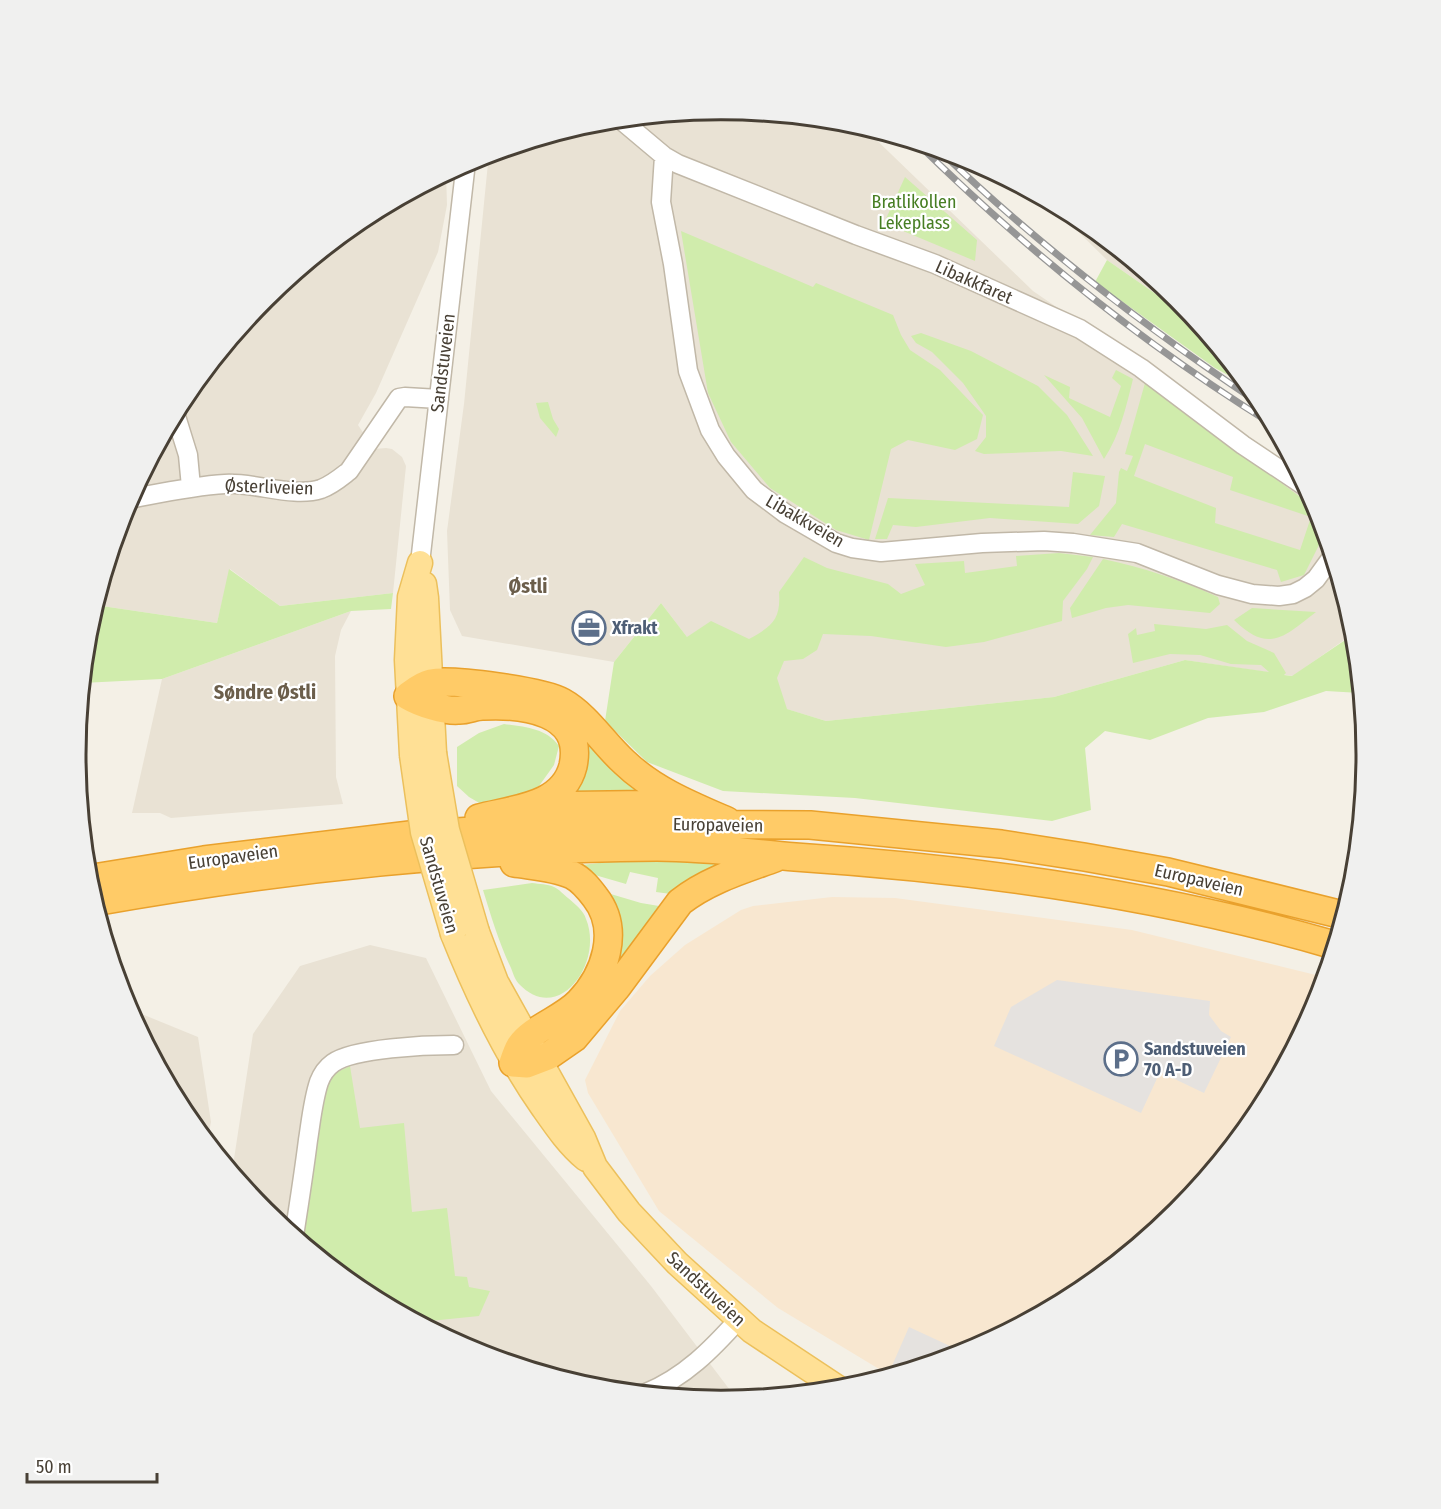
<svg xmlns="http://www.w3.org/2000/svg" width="1441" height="1509" font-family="'Fira Sans Condensed',sans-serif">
<rect width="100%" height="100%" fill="#f4f0e6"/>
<path fill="#e9e2d4" d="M 721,109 L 847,121 L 862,126 L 1033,291 L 1298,472 L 1317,508 L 1354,633 L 1293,676 L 1185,660 L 1054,697 L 826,721 L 728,691 L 661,603 L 614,662 L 462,636 L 450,610 L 447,531 L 464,404 L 489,153 L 595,121 Z
M 446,173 L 447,205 L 438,252 L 376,393 L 358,425 L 374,449 L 386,448 L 392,449 L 402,457 L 406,466 L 393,593 L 280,606 L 230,569 L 217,623 L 95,605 L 124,507 L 184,396 L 264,298 L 362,218 Z
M 1046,200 L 1079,218 L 1177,298 L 1188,312 L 1176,308 L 1107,260 Z
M 351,611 L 341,630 L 335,656 L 336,777 L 343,804 L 171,818 L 160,813 L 132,813 L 162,679 Z
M 370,945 L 426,958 L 491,1091 L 651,1286 L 736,1398 L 720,1400 L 594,1388 L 473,1351 L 362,1291 L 264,1211 L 232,1172 L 253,1034 L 300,966 Z
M 127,1008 L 198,1037 L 211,1122 L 207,1142 L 184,1113 Z"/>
<path fill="#f8e7d0" d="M 832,897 L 895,898 L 1132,930 L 1324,977 L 1317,1002 L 1257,1113 L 1177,1211 L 1079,1291 L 967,1351 L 889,1375 L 778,1308 L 659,1211 L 588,1093 L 585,1080 L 620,1011 L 650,976 L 685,945 L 741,910 L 753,906 Z"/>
<path fill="#d0ecac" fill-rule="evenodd" d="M 905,177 L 977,240 L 975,261 L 884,223 Z
M 681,231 L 813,287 L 816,283 L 893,315 L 901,335 L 910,350 L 940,370 L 983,415 L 977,439 L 955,450 L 908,440 L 891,449 L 869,540 L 836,530 L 770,488 L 731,442 L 708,393 Z
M 1107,260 L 1176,308 L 1188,312 L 1250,387 L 1215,368 L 1095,282 Z
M 921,333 L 971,351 L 1038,386 L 1067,415 L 1093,456 L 1061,451 L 984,454 L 975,451 L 986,437 L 986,416 L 963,383 L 932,352 L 916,343 L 911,336 Z
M 1116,370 L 1133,379 C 1126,407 1120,435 1104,459 L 1082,418 L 1044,375 L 1070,387 L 1069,398 L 1110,417 L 1121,386 L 1112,378 Z
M 1145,383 L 1318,510 L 1325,533 L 1304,575 L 1281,582 L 1277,570 L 1122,524 L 1114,537 L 1090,535 L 1116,503 L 1119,472 L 1121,468 L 1127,471 L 1133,456 L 1125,454 ZM 1145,444 L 1233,477 L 1230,490 L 1311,517 L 1300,550 L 1215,523 L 1216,508 L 1134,476 Z
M 548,402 L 553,419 L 559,429 L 556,437 L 540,418 L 536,403 Z
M 1073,472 L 1105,476 L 1099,506 L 1078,524 L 990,518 L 916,527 L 893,525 L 887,539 L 875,539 L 888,498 L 1069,507 Z
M 1059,553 L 1093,557 L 1087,569 L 1063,601 L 1062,621 L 984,642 L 946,647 L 871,636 L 823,634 L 817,650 L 803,659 L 784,661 L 777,678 L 787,709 L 826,721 L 1054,697 L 1185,660 L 1269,672 L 1261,665 L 1231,664 L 1200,655 L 1170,654 L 1133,663 L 1128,634 L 1136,628 L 1137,635 L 1155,631 L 1154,624 L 1206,629 L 1227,625 L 1247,641 L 1274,653 L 1286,673 L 1284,675 L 1292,676 L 1354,634 L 1360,693 L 1326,691 L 1264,712 L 1208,718 L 1150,740 L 1105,731 L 1085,748 L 1091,810 L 1052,821 L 855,798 L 723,791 L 647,762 L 605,721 L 614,662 L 661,603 L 687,637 L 711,621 L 749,639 C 772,626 781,620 779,592 L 804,557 L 827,568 L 888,584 L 901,594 L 925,585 L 915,564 L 964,561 L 965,573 L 1017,566 L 1016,556 Z
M 1103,559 C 1145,568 1178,579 1218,597 L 1220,604 L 1210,613 L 1128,605 L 1106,608 L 1072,618 L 1070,608 Z
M 229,569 L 280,606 L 393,593 L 391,609 L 351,611 L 162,679 L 82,683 L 87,628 L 95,605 L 217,623 Z
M 1252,608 L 1316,612 C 1284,637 1269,654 1234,620 Z
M 504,724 C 525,727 546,728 559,746 L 554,765 L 539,786 L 522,798 L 481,804 L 469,797 L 457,786 L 457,747 L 479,733 Z
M 577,732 L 650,793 L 571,799 Z
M 627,860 L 729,861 L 671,894 L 656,892 L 658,878 L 630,872 L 626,884 L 588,873 L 581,865 Z
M 532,883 C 539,884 548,884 554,887 C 559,889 564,895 568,898 C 575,904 584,911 586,919 C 604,962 559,1026 519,984 C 515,980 513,973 511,968 C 499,943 491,916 483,890 Z
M 604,892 L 641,903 L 665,907 L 619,970 L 613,966 Z
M 350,1066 L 360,1128 L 404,1123 L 412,1212 L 447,1208 L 455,1276 L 467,1277 L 469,1287 L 490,1291 L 479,1316 L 420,1322 L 362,1291 L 301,1241 L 327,1083 L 333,1074 Z"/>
<path fill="#e5e2df" d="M 1057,980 L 1210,1001 L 1209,1015 L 1221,1031 L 1231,1037 L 1204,1093 L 1160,1072 L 1141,1113 L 994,1046 L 1011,1007 Z
M 909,1327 L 963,1352 L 899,1372 L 891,1368 Z"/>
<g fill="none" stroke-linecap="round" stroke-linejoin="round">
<defs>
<path id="minor" d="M 620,119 L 664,156 L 678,164 L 856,235 L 935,264 L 1080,329 L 1141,368 L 1243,445 L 1306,487
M 664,156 L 661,202 L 673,264 L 688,371 L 710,430 L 726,456 L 754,490 L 786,514 L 836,543 L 852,548 L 881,552 L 982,543 L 1044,541 L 1073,543 L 1137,553 L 1218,585 L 1252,594 L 1279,596 L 1293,594 L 1305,588 L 1316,579 L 1332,557
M 175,413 L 188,455 L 191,487
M 129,499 C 161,493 192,486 225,484 C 255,482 293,498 321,489 C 332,485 340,478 349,471 L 399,398 L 405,397 L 439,399
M 420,563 L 466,162
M 294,1236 C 299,1204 304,1172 308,1140 C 311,1121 313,1100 319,1082 C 322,1074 326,1068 333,1063 C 354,1048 427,1045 454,1045
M 646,1393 C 685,1377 712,1349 739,1319"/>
<path id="major" d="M 424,584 L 426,598 L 434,753
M 412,755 L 407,660 L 410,597 L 420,563
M 477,932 L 496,982 L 583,1138 L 595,1167 L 629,1212 L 677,1263 L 752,1331 L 838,1388
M 453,934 C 477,994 505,1053 542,1106 C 556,1126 568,1144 586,1159"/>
<path id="highway" d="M 535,806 L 683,804
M 479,818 C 513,809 563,807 573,766 C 585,710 521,704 483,706 C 475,706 468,710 460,710 C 446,712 420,703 408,696 C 415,691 422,685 431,683 C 453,679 543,691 562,702 C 587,716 603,743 624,762 C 653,790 690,805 727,821
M 514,863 C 533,866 554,867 572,875 C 582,880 589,889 595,897 C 621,930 605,975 579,1002 C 563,1019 532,1028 520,1046 C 517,1051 515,1057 513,1063 L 527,1064 L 548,1056 L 574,1038 L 617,987 L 680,902 C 708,880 742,870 775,858
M 87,879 L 204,860 L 410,835 L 533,827 L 670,824 L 810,825 L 1001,844 L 1084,857 L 1168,872 L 1343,915
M 94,902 C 280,869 468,848 657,847 C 703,847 749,853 795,857 C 977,869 1159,894 1334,945"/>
</defs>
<use href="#minor" stroke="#c1b8a8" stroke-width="21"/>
<use href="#major" stroke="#ecc05c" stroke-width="27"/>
<use href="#highway" stroke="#e9a12c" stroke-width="30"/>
<use href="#minor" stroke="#fff" stroke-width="18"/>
<use href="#major" stroke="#ffe095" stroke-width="24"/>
<use href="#highway" stroke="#ffcb67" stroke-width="27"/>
<defs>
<path id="rail" d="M 916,142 C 1024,248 1143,344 1272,424
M 938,149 C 1038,245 1146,328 1262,405"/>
</defs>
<use href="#rail" stroke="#969696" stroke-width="7"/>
<use href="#rail" stroke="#fff" stroke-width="4.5" stroke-dasharray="14" stroke-linecap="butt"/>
<defs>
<path id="major-bridge" d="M 434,753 L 447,830 L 477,932
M 412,755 L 423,832 L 453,934"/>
</defs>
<use href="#major-bridge" stroke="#ecc05c" stroke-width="27" stroke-linecap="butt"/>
<use href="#major-bridge" stroke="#ffe095" stroke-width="24"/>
</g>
<defs>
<symbol id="office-ring" viewBox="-11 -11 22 22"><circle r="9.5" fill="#fff" stroke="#5c6f8a" stroke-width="1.5"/><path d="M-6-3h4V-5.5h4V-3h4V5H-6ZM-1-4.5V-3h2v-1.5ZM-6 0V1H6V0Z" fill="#5c6f8a"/></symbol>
<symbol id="parking-ring" viewBox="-11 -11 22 22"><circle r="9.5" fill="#fff" stroke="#5c6f8a" stroke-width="1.5"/><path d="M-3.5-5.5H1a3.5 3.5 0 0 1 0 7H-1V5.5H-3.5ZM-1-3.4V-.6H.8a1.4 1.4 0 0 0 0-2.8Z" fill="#5c6f8a"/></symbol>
</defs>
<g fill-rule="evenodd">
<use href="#office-ring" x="570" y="609" width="38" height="38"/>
<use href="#parking-ring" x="1102" y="1040" width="38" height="38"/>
</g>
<g text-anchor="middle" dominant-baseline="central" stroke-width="4.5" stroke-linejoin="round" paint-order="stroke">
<g font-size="18" fill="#477e23" stroke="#fff">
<text x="914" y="202">Bratlikollen<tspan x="914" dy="21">Lekeplass</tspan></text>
</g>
<g font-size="18" fill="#484035" stroke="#fff">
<text transform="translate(974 282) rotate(24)">Libakkfaret</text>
<text transform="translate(443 363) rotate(-83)">Sandstuveien</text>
<text transform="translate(269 487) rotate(2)">Østerliveien</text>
<text transform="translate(805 521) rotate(30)">Libakkveien</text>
<text transform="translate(718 825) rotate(1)">Europaveien</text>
<text transform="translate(233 857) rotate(-8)">Europaveien</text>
<text transform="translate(1199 880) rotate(13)">Europaveien</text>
<text transform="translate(439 885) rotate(74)">Sandstuveien</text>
<text transform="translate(706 1289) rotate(43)">Sandstuveien</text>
</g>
<g font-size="18" font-weight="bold" fill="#4e5e75" stroke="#fff" text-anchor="start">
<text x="612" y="628">Xfrakt</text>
<text x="1144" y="1049">Sandstuveien<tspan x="1144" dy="21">70 A-D</tspan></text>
</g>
<g font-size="20" font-weight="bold" fill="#6b5e4b" stroke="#fff">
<text x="528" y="586">Østli</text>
<text x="265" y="692">Søndre Østli</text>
</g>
</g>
<path d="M0 0H1441V1509H0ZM86 755a635 635 0 1 1 1270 0a635 635 0 1 1-1270 0Z" fill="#f0f0ef" fill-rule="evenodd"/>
<path fill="none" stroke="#484035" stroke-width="3" d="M86 755a635 635 0 1 1 1270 0a635 635 0 1 1-1270 0Z"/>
<path d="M27 1473v9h130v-9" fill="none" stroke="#484035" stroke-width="3"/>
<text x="36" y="1473" font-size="18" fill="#484035" stroke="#ffffff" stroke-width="4.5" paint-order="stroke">50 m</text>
</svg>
